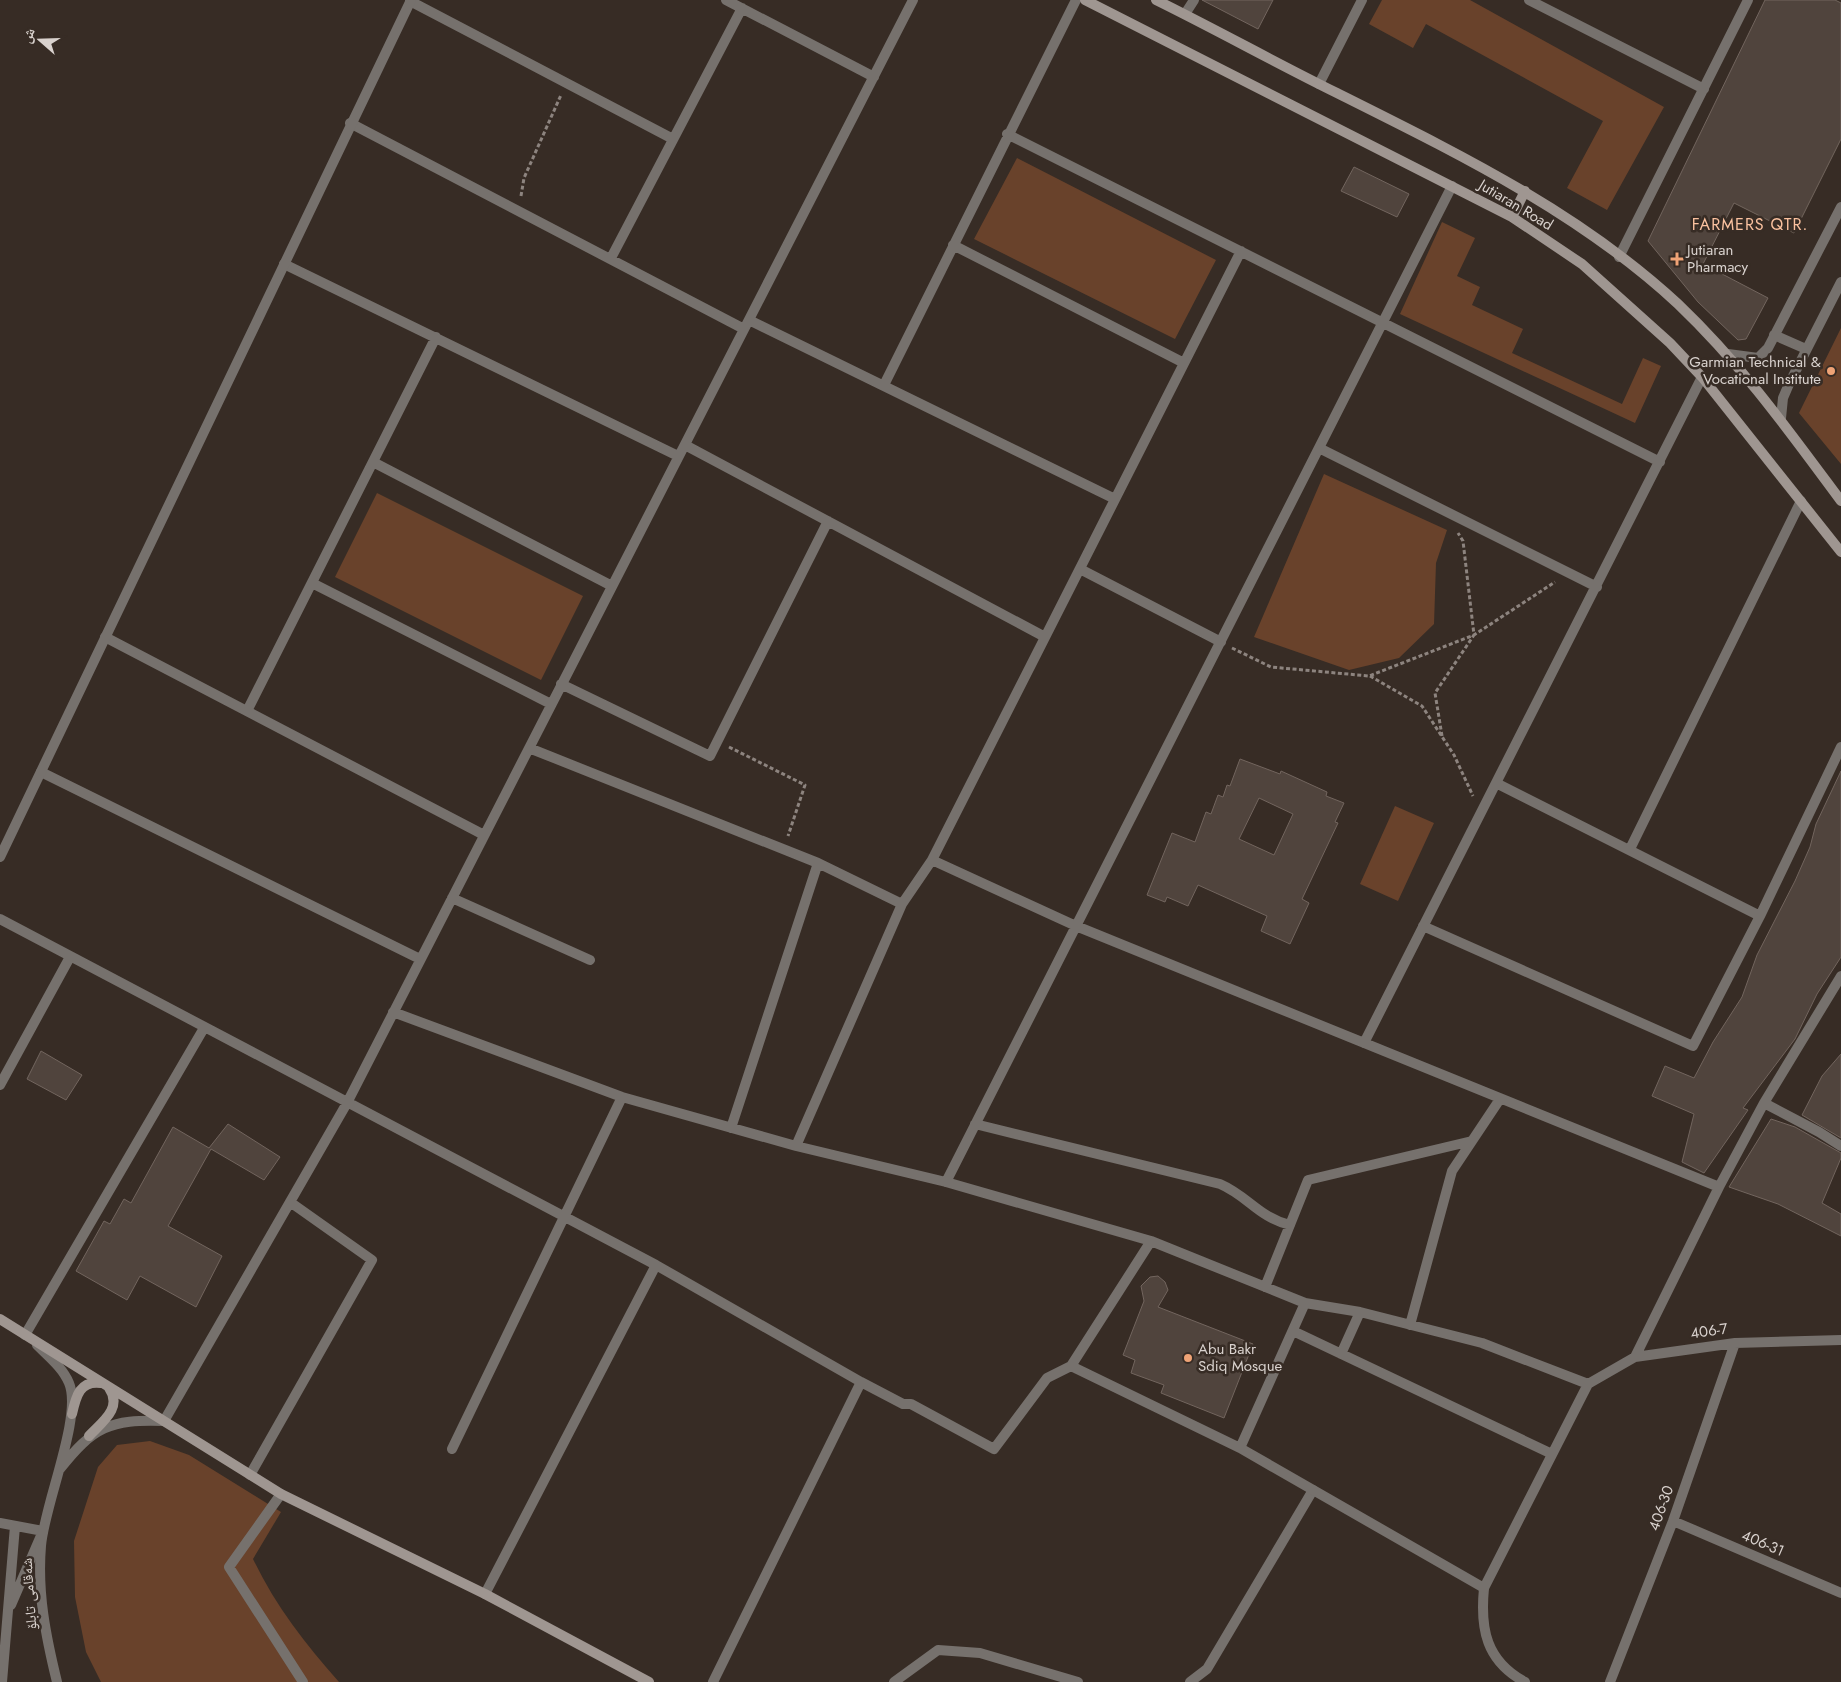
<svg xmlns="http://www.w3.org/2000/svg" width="1841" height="1682" font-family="Jost,'Noto Naskh Arabic',sans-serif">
<rect width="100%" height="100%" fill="#372c25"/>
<path fill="#69422b" d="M 1382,0 L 1470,0 L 1664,107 L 1607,210 L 1567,188 L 1603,121 L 1426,24 L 1413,48 L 1369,24 Z
M 1017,158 L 1216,260 L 1175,339 L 974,239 Z
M 1442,222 L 1475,238 L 1457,276 L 1480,287 L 1472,305 L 1523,329 L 1512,353 L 1622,404 L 1643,358 L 1661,366 L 1635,423 L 1400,314 Z
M 1841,328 L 1841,464 L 1799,413 Z
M 1324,474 L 1447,530 L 1436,563 L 1434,624 L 1399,658 L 1349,670 L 1254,637 Z
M 377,493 L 583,596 L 541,680 L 335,577 Z
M 1395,806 L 1434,823 L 1398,901 L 1360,884 Z
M 150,1441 L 189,1455 L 281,1512 L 253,1559 C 275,1605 305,1644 339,1682 L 101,1682 L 86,1652 L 75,1597 L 74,1541 L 98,1467 L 117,1445 Z"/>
<path fill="#50443d" stroke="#72655e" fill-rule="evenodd" d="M 1202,0 L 1273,0 L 1258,29 Z
M 1765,0 L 1835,0 L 1841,3 L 1841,139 L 1794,233 L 1734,203 L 1703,264 L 1768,298 L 1746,339 L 1738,340 L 1698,302 L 1648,241 Z
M 1354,167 L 1409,194 L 1397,217 L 1341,191 Z
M 1240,759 L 1280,774 L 1281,771 L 1327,792 L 1326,796 L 1344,803 L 1335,822 L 1338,823 L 1302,899 L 1309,903 L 1290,944 L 1261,931 L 1267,916 L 1198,885 L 1188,906 L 1167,897 L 1165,902 L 1147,895 L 1172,833 L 1195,842 L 1206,812 L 1211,814 L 1218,795 L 1223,797 L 1227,785 L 1230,786 ZM 1259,798 L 1293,814 L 1274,855 L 1239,839 Z
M 1841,771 L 1841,957 L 1817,994 L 1795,1039 L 1743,1108 L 1748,1110 L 1704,1173 L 1682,1162 L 1694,1114 L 1652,1096 L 1665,1066 L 1694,1078 L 1713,1042 L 1742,997 L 1757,955 L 1795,881 L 1810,847 L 1816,824 Z
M 41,1051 L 82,1075 L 66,1100 L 27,1079 Z
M 1841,1054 L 1841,1138 L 1802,1115 L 1822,1076 Z
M 1771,1119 L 1795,1127 L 1841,1153 L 1841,1158 L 1822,1203 L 1841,1214 L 1841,1236 L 1778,1204 L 1729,1187 Z
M 228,1124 L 280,1157 L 264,1180 L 211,1149 L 168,1226 L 222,1256 L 196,1307 L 140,1276 L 127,1300 L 76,1271 L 104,1221 L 110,1224 L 124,1199 L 131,1203 L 173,1127 L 209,1148 Z
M 1158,1276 L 1165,1282 L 1168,1290 L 1158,1307 L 1253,1344 L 1224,1418 L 1161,1393 L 1164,1385 L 1131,1373 L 1135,1360 L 1123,1355 L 1144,1301 L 1141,1286 L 1150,1277 Z"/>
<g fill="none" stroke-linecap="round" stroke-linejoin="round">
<path stroke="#8d847f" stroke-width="3" stroke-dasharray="4 2.5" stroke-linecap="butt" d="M 521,196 L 524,178 L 561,95
M 1232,648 L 1271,667 L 1369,676 L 1474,635 L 1555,582
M 1370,676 L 1422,706 L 1454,755 L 1473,796
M 1442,736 L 1435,693 L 1474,635 L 1463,541 L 1458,533
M 729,747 L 805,785 L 788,836"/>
<path stroke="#76716d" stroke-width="10" d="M 1484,1588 C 1480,1629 1486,1661 1525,1682
M 1190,1682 L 1207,1669 L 1313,1490"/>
<path stroke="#76716d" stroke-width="10" d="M 726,0 L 874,77
M 1529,0 L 1704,89
M 410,1 L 673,139
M 1185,14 L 1194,0
M 1319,84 L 1362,0
M 350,123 L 744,329
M 1007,134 L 1660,462
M 953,245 L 1184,363
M 1619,257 L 1748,0
M 611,258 L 742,8
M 284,264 L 678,456
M 749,320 L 1115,499
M 884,385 L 1076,0
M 685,445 L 1045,637
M 1319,448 L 1597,587
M 373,462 L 612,586
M 1080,569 L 1221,642
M 312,583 L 551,704
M 105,637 L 484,835
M 561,684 L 710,756 L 828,521
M 247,711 L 436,337
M 529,748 L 818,863 L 902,904
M 41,772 L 420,959
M 1496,783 L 1760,916
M 1630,849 L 1801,501
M 932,860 L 1076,926 L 1719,1187
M 452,898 L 590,960
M 0,919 L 656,1265 L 861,1382 L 903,1404 L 911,1404 L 994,1449 L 1047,1378 L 1071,1366 L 1151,1241
M 1423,926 L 1693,1046 L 1760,916 L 1841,747
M 393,1012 L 622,1097 L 796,1146 L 946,1182 L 1151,1241 L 1305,1303 L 1360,1312 L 1482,1343 L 1588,1384
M 1364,1043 L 1702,377
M 0,1085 L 70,957
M 1764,1103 L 1819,1132 L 1841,1146
M 975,1124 L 1220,1184 C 1248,1196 1258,1217 1290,1225
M 731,1128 L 818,863
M 796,1146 L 902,904 L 932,860 L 1241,251
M 946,1182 L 1452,186
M 1265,1287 L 1308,1180 L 1472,1141
M 1410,1325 L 1452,1171 L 1500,1099
M 1293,1331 L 1552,1454
M 25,1335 L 204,1028
M 1341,1354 L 1360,1312
M 1635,1357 L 1719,1187 L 1764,1103 L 1841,976
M 1071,1366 L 1240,1448 L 1484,1588 L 1588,1384
M 1588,1384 L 1635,1357 L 1735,1343 L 1841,1340
M 164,1421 L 347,1103 L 913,0
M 1240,1448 L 1305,1303
M 452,1449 L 622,1097
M 250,1475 L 372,1260 L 290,1202
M 281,1494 L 229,1567 L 303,1682
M 1673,1521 L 1841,1593
M 0,1523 L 43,1531 L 11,1605
M 485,1594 L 656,1265
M 2,1682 L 15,1526
M 713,1682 L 861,1382
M 894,1682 L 938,1650 L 980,1653 L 1078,1682
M 1610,1682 L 1673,1521 L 1735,1343"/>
<path stroke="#76716d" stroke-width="10" d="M 1774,335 L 1806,349
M 1728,354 L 1758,358 L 1768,348 L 1841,207
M 1781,418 L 1783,398 L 1789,384 L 1841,282
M 0,857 L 411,0
M 37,1345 C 48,1356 63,1368 69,1383 C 83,1416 44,1505 41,1546 C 37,1593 46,1637 57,1682
M 60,1469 C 93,1427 110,1419 164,1421"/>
<path stroke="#9f9691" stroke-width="10" d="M 1085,0 L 1512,217 L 1582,264 L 1670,343 L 1702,377 L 1841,552
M 1156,0 C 1217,30 1276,63 1337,93 C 1457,153 1579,212 1678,304 C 1742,365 1789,431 1841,501
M 1512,217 L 1525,191
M 0,1319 L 281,1494 L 485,1594 L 649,1682
M 72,1414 C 76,1396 80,1380 101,1383
M 89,1436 C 102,1422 123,1408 109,1388"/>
</g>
<g fill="#efa376" stroke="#372c25" stroke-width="2">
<path d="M1674.5 251.5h5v5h5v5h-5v5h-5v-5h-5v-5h5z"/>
<circle cx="1831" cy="371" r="5"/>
<circle cx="1188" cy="1358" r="5"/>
</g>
<g text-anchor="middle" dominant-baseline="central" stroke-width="5" stroke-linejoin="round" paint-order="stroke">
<g font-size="15" fill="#d9d2ce" stroke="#372c25">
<text transform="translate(1516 205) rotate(31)">Jutiaran Road</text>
<text transform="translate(1709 1331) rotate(-8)">406-7</text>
<text transform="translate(1661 1508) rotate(-70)">406-30</text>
<text transform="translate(1763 1543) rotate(23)">406-31</text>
<text transform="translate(29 1594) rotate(-94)">شەقامی تابلۆ</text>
</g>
<g font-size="15" fill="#d9d2ce" stroke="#372c25" text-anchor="start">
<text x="1687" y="250">Jutiaran<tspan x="1687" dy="17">Pharmacy</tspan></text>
<text x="1821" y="362" text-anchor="end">Garmian Technical &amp;<tspan x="1821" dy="17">Vocational Institute</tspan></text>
<text x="1198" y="1349">Abu Bakr<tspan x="1198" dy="17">Sdiq Mosque</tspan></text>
</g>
<g font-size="16" letter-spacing="1" fill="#fac19f" stroke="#372c25">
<text x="1750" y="224">FARMERS QTR.</text>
</g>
</g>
<g transform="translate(40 40) rotate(290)" stroke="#372c25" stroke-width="4" paint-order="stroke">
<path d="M0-4L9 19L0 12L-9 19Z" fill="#d9d2ce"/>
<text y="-8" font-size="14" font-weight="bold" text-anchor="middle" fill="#d9d2ce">ش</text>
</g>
</svg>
